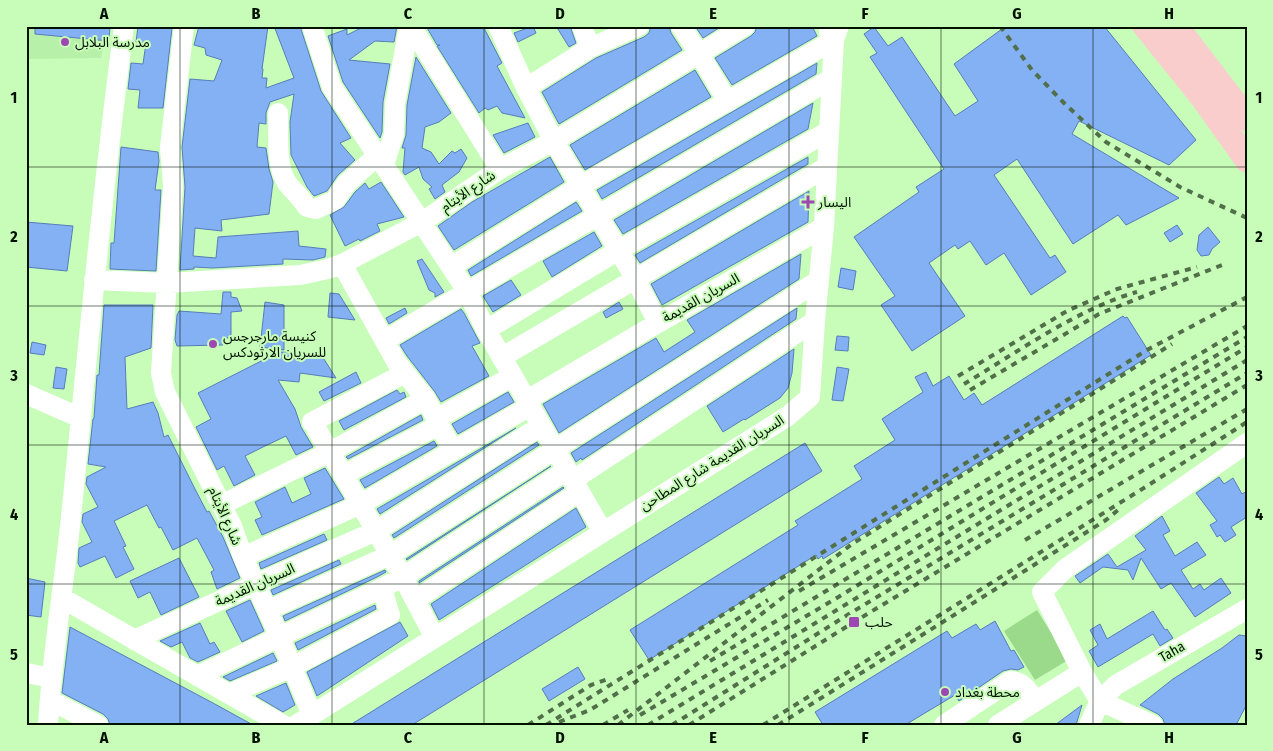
<svg xmlns="http://www.w3.org/2000/svg" width="1273" height="751" font-family="'Fira Sans Condensed','Noto Sans Arabic',sans-serif">
<rect width="100%" height="100%" fill="#c7fdb8"/>
<path fill="#b7f0a8" d="M 26,26 L 106,26 L 101,58 L 26,59 Z"/>
<path fill="#9bda8a" d="M 1037,610 L 1068,660 L 1035,680 L 1004,631 Z"/>
<path fill="#84b0f4" stroke="#567dbb" d="M 35,26 L 110,26 L 109,41 L 35,34 Z
M 138,26 L 172,28 L 163,108 L 138,108 L 140,90 L 128,89 L 131,63 L 143,64 L 146,43 L 136,42 Z
M 199,26 L 268,26 L 262,69 L 263,69 L 262,78 L 267,78 L 266,88 L 294,78 L 274,26 L 300,26 L 321,91 L 351,138 L 340,143 L 355,160 L 338,175 L 327,191 L 314,196 L 307,187 L 291,155 L 290,122 L 294,94 L 270,102 L 266,113 L 266,124 L 259,123 L 257,147 L 266,148 L 269,169 L 273,182 L 269,214 L 221,220 L 222,231 L 195,228 L 193,256 L 216,258 L 218,237 L 298,231 L 299,246 L 326,249 L 325,257 L 313,260 L 283,259 L 283,264 L 212,268 L 194,267 L 194,269 L 180,270 L 185,187 L 182,147 L 190,79 L 214,81 L 222,60 L 206,55 L 205,48 L 194,45 Z
M 370,26 L 397,26 L 394,42 L 375,41 L 349,60 L 390,64 L 383,102 L 382,132 L 380,138 L 343,82 L 328,36 L 347,29 L 347,35 L 363,27 Z
M 426,26 L 483,26 L 502,63 L 497,66 L 525,118 L 502,113 L 497,106 L 488,110 L 485,108 L 479,113 L 437,46 L 440,45 L 437,45 Z
M 533,26 L 536,33 L 518,42 L 514,33 Z
M 556,26 L 570,26 L 576,43 L 569,47 Z
M 651,26 L 669,26 L 671,33 L 682,50 L 559,124 L 542,92 L 596,58 L 644,37 L 649,33 Z
M 695,26 L 722,26 L 703,38 Z
M 757,26 L 812,26 L 817,36 L 732,85 L 715,58 L 751,36 L 755,32 Z
M 1006,26 L 1104,26 L 1196,140 L 1169,165 L 1079,121 L 1072,134 L 1179,198 L 1126,225 L 1118,215 L 1073,244 L 1017,159 L 994,175 L 1050,258 L 1055,255 L 1066,272 L 1031,295 L 1004,253 L 986,265 L 970,241 L 958,249 L 955,245 L 929,263 L 965,316 L 912,351 L 881,305 L 895,296 L 854,237 L 919,192 L 916,187 L 944,169 L 870,57 L 877,53 L 864,34 L 874,27 L 888,46 L 902,37 L 955,116 L 978,101 L 954,64 Z
M 416,57 L 451,113 L 439,122 L 425,127 L 422,148 L 431,152 L 439,164 L 452,151 L 455,153 L 461,149 L 467,158 L 459,172 L 442,185 L 445,192 L 435,199 L 429,189 L 432,187 L 423,179 L 419,167 L 405,175 L 403,172 L 405,148 L 402,148 L 406,135 L 407,105 Z
M 817,63 L 816,74 L 602,199 L 597,190 Z
M 695,70 L 711,97 L 585,170 L 570,145 Z
M 813,103 L 808,129 L 623,234 L 614,220 Z
M 528,123 L 535,137 L 504,153 L 493,135 Z
M 121,147 L 158,152 L 159,161 L 155,190 L 161,190 L 156,271 L 110,269 L 111,243 L 114,243 Z
M 550,157 L 564,182 L 454,250 L 438,226 L 472,202 Z
M 808,157 L 808,164 L 640,263 L 635,255 Z
M 381,182 L 404,217 L 377,224 L 380,231 L 360,241 L 359,239 L 345,246 L 330,215 L 344,207 L 355,192 L 365,183 L 369,189 Z
M 809,191 L 808,222 L 662,305 L 651,284 Z
M 576,202 L 582,211 L 471,276 L 468,270 Z
M 26,222 L 73,226 L 67,271 L 26,267 Z
M 1177,225 L 1183,234 L 1170,242 L 1164,233 Z
M 1208,227 L 1220,242 L 1212,249 L 1209,255 L 1201,256 L 1197,250 L 1199,235 Z
M 594,232 L 602,246 L 552,277 L 543,261 Z
M 801,254 L 799,279 L 559,433 L 543,404 L 656,338 L 664,352 L 695,332 L 687,320 Z
M 422,259 L 444,292 L 435,297 L 435,293 L 429,290 L 417,261 Z
M 841,268 L 856,271 L 853,290 L 838,287 Z
M 511,280 L 521,295 L 493,312 L 483,296 Z
M 223,292 L 231,292 L 231,297 L 237,298 L 242,311 L 231,312 L 231,338 L 223,338 L 223,345 L 177,346 L 175,340 L 177,315 L 179,311 L 221,314 Z
M 330,293 L 339,294 L 355,320 L 328,317 Z
M 265,302 L 284,305 L 284,350 L 260,347 Z
M 619,302 L 623,309 L 606,318 L 603,312 Z
M 104,305 L 153,305 L 151,348 L 125,357 L 127,409 L 153,402 L 158,413 L 164,437 L 168,435 L 195,489 L 207,512 L 209,511 L 223,537 L 240,578 L 217,589 L 211,572 L 214,570 L 197,538 L 173,550 L 161,527 L 159,528 L 147,505 L 114,521 L 126,546 L 123,547 L 134,569 L 116,578 L 105,556 L 80,567 L 78,563 L 79,548 L 92,542 L 82,522 L 83,514 L 98,507 L 86,484 L 87,477 L 106,467 L 88,464 L 93,419 L 94,418 L 97,375 L 99,375 Z
M 405,308 L 407,313 L 389,324 L 386,318 Z
M 797,308 L 796,319 L 582,460 L 581,458 L 576,462 L 571,453 Z
M 461,309 L 464,313 L 480,343 L 472,346 L 489,376 L 441,402 L 435,392 L 407,356 L 400,345 Z
M 1123,316 L 1125,318 L 1127,317 L 1151,355 L 823,559 L 822,556 L 818,559 L 816,555 L 649,660 L 630,630 L 798,525 L 795,521 L 862,479 L 854,466 L 895,440 L 882,419 L 923,392 L 915,377 L 926,372 L 933,386 L 949,376 L 964,400 L 974,393 L 982,405 Z
M 837,336 L 849,337 L 848,351 L 835,350 Z
M 32,342 L 46,345 L 44,355 L 30,353 Z
M 794,349 L 792,373 L 788,388 L 780,398 L 745,420 L 744,419 L 723,432 L 707,406 Z
M 279,352 L 305,353 L 305,354 L 322,356 L 336,378 L 300,373 L 299,382 L 278,380 L 295,409 L 301,427 L 313,447 L 296,455 L 286,436 L 263,447 L 245,456 L 255,475 L 234,486 L 224,466 L 217,470 L 196,427 L 211,419 L 198,393 Z
M 56,367 L 67,369 L 64,389 L 53,388 Z
M 837,367 L 849,369 L 843,401 L 832,400 Z
M 356,372 L 361,383 L 324,401 L 319,392 Z
M 397,390 L 400,394 L 404,392 L 406,397 L 344,430 L 339,421 Z
M 508,392 L 514,402 L 458,434 L 452,424 Z
M 421,415 L 423,420 L 348,459 L 346,457 Z
M 516,428 L 380,514 L 377,509 Z
M 434,441 L 437,446 L 365,488 L 360,480 Z
M 537,442 L 539,445 L 394,538 L 392,535 Z
M 805,443 L 822,471 L 412,725 L 350,725 Z
M 551,466 L 407,560 L 406,559 Z
M 325,468 L 344,499 L 262,535 L 255,520 L 262,517 L 255,502 L 285,487 L 292,503 L 311,494 L 304,478 Z
M 1219,477 L 1224,484 L 1233,478 L 1242,494 L 1247,491 L 1247,517 L 1231,527 L 1236,535 L 1225,542 L 1220,535 L 1217,537 L 1210,525 L 1217,521 L 1196,493 Z
M 563,487 L 564,488 L 419,583 L 419,581 Z
M 576,508 L 586,527 L 439,620 L 431,604 Z
M 1162,516 L 1170,531 L 1163,535 L 1175,556 L 1197,542 L 1206,555 L 1181,570 L 1193,589 L 1200,584 L 1204,590 L 1221,578 L 1231,593 L 1195,617 L 1171,583 L 1161,589 L 1141,558 L 1133,580 L 1128,570 L 1103,567 L 1080,583 L 1075,576 L 1108,554 L 1117,567 L 1146,550 L 1135,536 Z
M 324,534 L 327,540 L 261,569 L 259,563 Z
M 179,558 L 199,597 L 161,615 L 150,592 L 138,598 L 130,581 Z
M 339,560 L 341,564 L 273,595 L 271,590 Z
M 385,570 L 386,572 L 377,577 L 285,621 L 283,616 Z
M 26,578 L 45,582 L 41,617 L 26,615 Z
M 250,600 L 264,631 L 242,642 L 226,611 Z
M 375,605 L 376,609 L 298,650 L 295,643 Z
M 1153,611 L 1165,630 L 1167,629 L 1173,638 L 1160,646 L 1153,634 L 1098,667 L 1089,651 L 1098,645 L 1090,630 L 1100,624 L 1107,639 Z
M 995,621 L 1011,651 L 1014,650 L 1024,667 L 1018,670 L 1011,669 L 1003,671 L 959,701 L 955,695 L 905,725 L 823,725 L 815,712 L 947,631 L 952,638 L 976,624 L 980,630 Z
M 400,622 L 408,636 L 317,696 L 307,672 Z
M 200,623 L 210,644 L 214,642 L 220,652 L 198,662 L 190,658 L 182,642 L 171,647 L 160,641 Z
M 70,627 L 213,703 L 253,725 L 110,725 L 108,719 L 103,714 L 62,693 Z
M 1239,635 L 1247,636 L 1247,704 L 1236,725 L 1165,725 L 1163,719 L 1158,714 L 1140,705 L 1173,679 L 1222,648 Z
M 273,653 L 277,661 L 230,681 L 223,677 Z
M 578,667 L 585,679 L 549,701 L 542,689 Z
M 286,683 L 295,705 L 283,712 L 256,696 Z
M 1082,705 L 1076,725 L 1055,725 Z"/>
<g fill="none" stroke-linecap="round" stroke-linejoin="round">
<path stroke="#fff" stroke-width="20" d="M 184,26 L 170,147 L 173,186 L 161,373 L 165,392 L 232,526 L 243,557 L 281,640 L 312,715
M 312,26 L 332,87 L 467,291 L 486,330 L 603,532
M 411,26 L 500,169
M 498,26 L 526,88 L 554,141 L 635,278 L 658,323 L 824,227
M 582,26 L 590,48
M 681,26 L 700,55 L 728,102
M 526,88 L 590,48 L 639,26
M 278,113 C 279,133 275,165 287,183 C 293,191 301,197 307,207 L 316,209 L 335,200 L 346,184 L 378,155
M 384,165 L 394,134 L 395,104 L 409,26
M 342,264 L 397,363 L 426,399 L 453,451
M 452,266 L 580,186 L 834,40 L 829,32
M 94,280 L 167,283 L 300,275 L 328,269 L 342,264 L 422,222 L 500,169 L 554,141 L 745,26
M 486,330 L 619,250 L 829,131
M 385,340 L 831,79
M 502,357 L 827,167
M 26,394 L 81,418
M 527,400 L 658,323
M 436,419 L 513,376
M 312,422 L 405,373
M 317,430 L 403,577 L 435,638
M 343,475 L 439,425
M 573,480 L 815,321
M 221,505 L 330,452 L 426,399
M 243,557 L 361,504 L 530,406
M 62,598 L 283,725
M 415,600 L 579,492
M 268,610 L 390,555 L 818,281
M 134,640 L 256,584 L 376,531 L 541,426
M 26,673 L 52,678
M 197,676 L 382,588 L 403,577 L 567,470
M 229,694 L 292,667 L 390,615 L 382,588
M 50,700 L 98,725
M 48,725 C 52,652 65,580 72,507 C 88,347 103,186 124,26
M 296,725 L 788,416 L 810,397 L 815,321 L 824,227 L 834,40 L 839,26
M 944,725 L 1010,681 C 1023,681 1028,691 1036,701
M 998,725 L 1082,672
M 1089,725 L 1100,701 L 1116,685 L 1247,609
M 1153,725 L 1100,701 L 1082,672 L 1042,592 L 1065,569 L 1247,443"/>
<path stroke="#facdcd" stroke-width="25" d="M 1145,26 L 1203,98 L 1247,160
M 1176,26 L 1247,119"/>
<path stroke="#516f49" stroke-width="4" stroke-dasharray="6 6" stroke-linecap="butt" d="M 1000,26 L 1032,70 L 1065,104 L 1106,142 L 1180,187 L 1247,218
M 958,376 L 1067,311 L 1117,289 L 1197,267
M 964,384 C 1016,353 1079,308 1137,292
M 970,390 L 1099,314 L 1222,265
M 1025,540 L 1247,409
M 799,591 L 1247,326
M 710,661 L 1247,337
M 640,715 L 840,596 L 1247,347
M 559,722 L 590,710 L 768,600
M 528,725 L 591,685 L 611,678
M 546,725 L 1147,350 L 1247,297
M 603,725 L 628,710
M 618,725 L 852,544 L 1172,344
M 648,725 L 1247,360
M 672,725 L 849,614 L 1247,373
M 689,725 L 854,622 L 1247,385
M 763,725 L 1147,486 L 1247,422
M 778,725 L 1106,520 L 1118,510"/>
</g>
<path fill="none" stroke="#021100" stroke-width="1" stroke-opacity="0.55" d="M 180,26 L 180,725M 332,26 L 332,725M 484,26 L 484,725M 636,26 L 636,725M 789,26 L 789,725M 941,26 L 941,725M 1093,26 L 1093,725M 26,167 L 1247,167M 26,306 L 1247,306M 26,445 L 1247,445M 26,584 L 1247,584"/>
<g fill="#9d47b3" stroke="#c7fdb8" stroke-width="2">
<circle cx="65" cy="42" r="5"/>
<path d="M805.5 194.5h5v5h5v5h-5v5h-5v-5h-5v-5h5z"/>
<circle cx="213" cy="344" r="5"/>
<rect x="848" y="616" width="12" height="12" rx="2.5"/>
<circle cx="945" cy="692" r="5"/>
</g>
<g text-anchor="middle" dominant-baseline="central" stroke-width="4" stroke-linejoin="round" paint-order="stroke">
<g font-size="14" fill="#021100" stroke="#c7fdb8" text-anchor="start">
<text x="75" y="42">مدرسة البلابل</text>
<text x="818" y="202">اليسار</text>
<text x="223" y="336">كنيسة مارجرجس<tspan x="223" dy="16">للسريان الارثودكس</tspan></text>
<text x="865" y="622">حلب</text>
<text x="955" y="692">محطة بغداد</text>
</g>
<g font-size="14" fill="#021100" stroke="#c7fdb8">
<text transform="translate(468 191) rotate(-34)">شارع الأيتام</text>
<text transform="translate(701 298) rotate(-29)">السريان القديمة</text>
<text transform="translate(712 463) rotate(-32)">السريان القديمة شارع المطاحن</text>
<text transform="translate(225 516) rotate(66)">شارع الأيتام</text>
<text transform="translate(255 585) rotate(-24)">السريان القديمة</text>
<text transform="translate(1172 652) rotate(-30)">Taha</text>
</g>
</g>
<rect width="1273" height="751" fill="none" stroke="#c7fdb8" stroke-width="55"/>
<rect x="28" y="28" width="1218" height="696" fill="none" stroke="#021100" stroke-width="2"/>
<g font-size="16" text-anchor="middle" font-weight="bold" fill="#021100">
<text x="104" y="19">A</text>
<text x="256" y="19">B</text>
<text x="408" y="19">C</text>
<text x="560" y="19">D</text>
<text x="713" y="19">E</text>
<text x="865" y="19">F</text>
<text x="1017" y="19">G</text>
<text x="1169" y="19">H</text>
<text x="14" y="103">1</text>
<text x="1259" y="103">1</text>
<text x="14" y="242">2</text>
<text x="1259" y="242">2</text>
<text x="14" y="381">3</text>
<text x="1259" y="381">3</text>
<text x="14" y="520">4</text>
<text x="1259" y="520">4</text>
<text x="14" y="660">5</text>
<text x="1259" y="660">5</text>
<text x="104" y="743">A</text>
<text x="256" y="743">B</text>
<text x="408" y="743">C</text>
<text x="560" y="743">D</text>
<text x="713" y="743">E</text>
<text x="865" y="743">F</text>
<text x="1017" y="743">G</text>
<text x="1169" y="743">H</text>
</g>
</svg>
